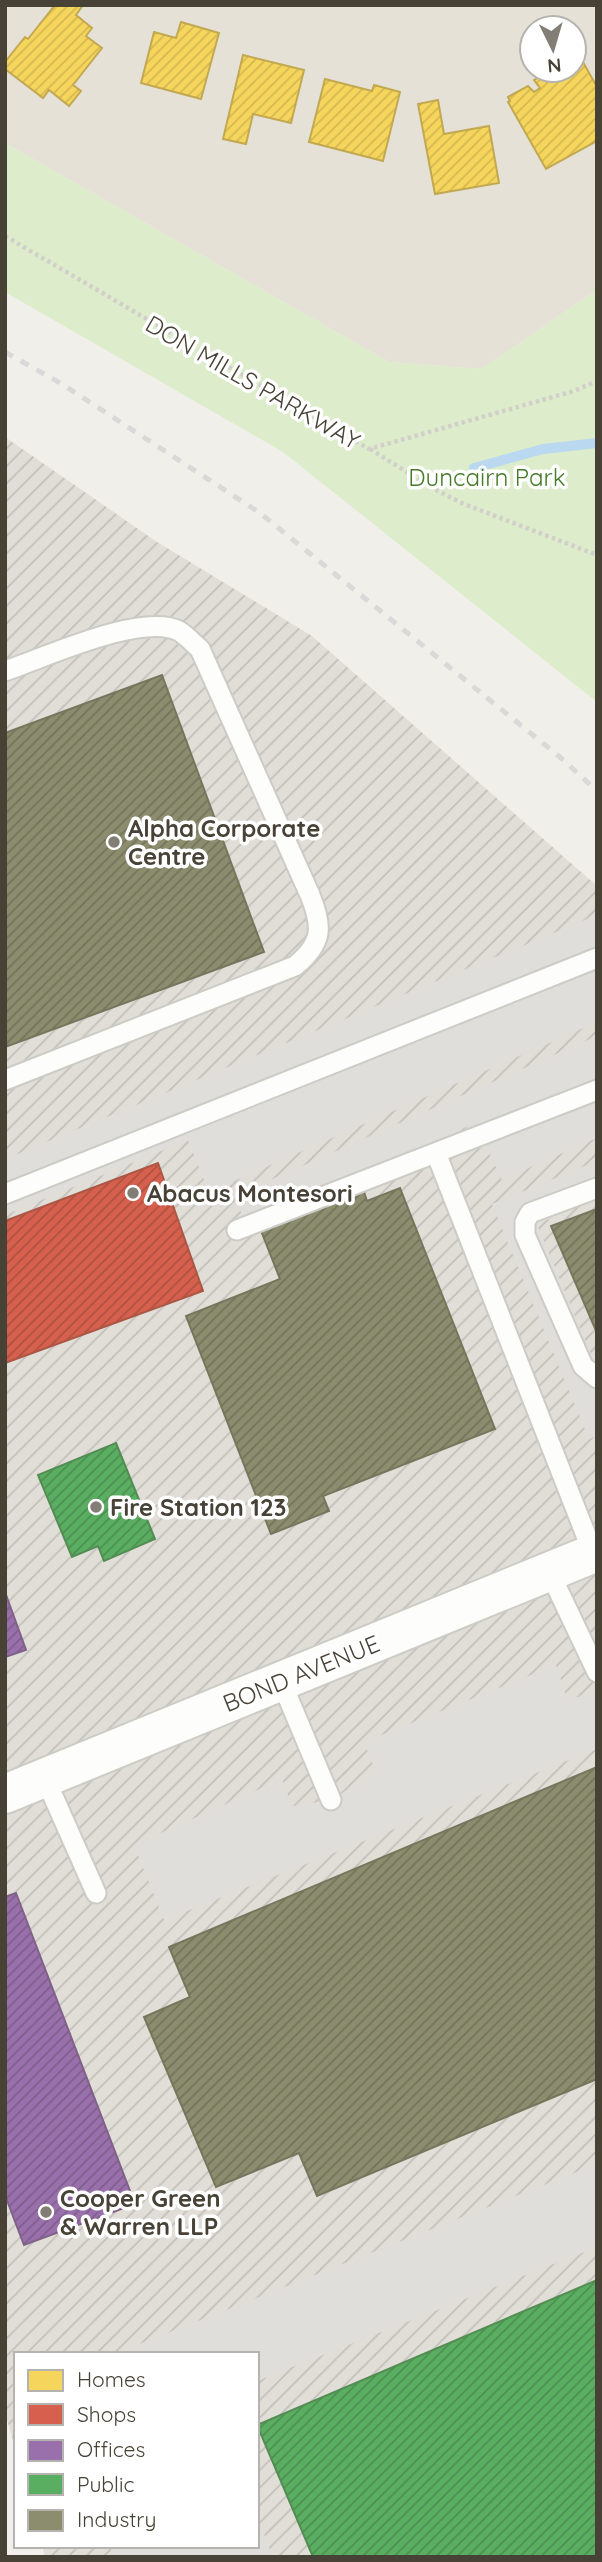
<svg xmlns="http://www.w3.org/2000/svg" width="602" height="2562" font-family="Quicksand,sans-serif">
<defs>
<pattern id="industrial-furrows" width="10" height="10" patternUnits="userSpaceOnUse" patternTransform="scale(1.75)"><rect width="10" height="10" fill="#e1ded8"/><path d="M-1 1l2-2M0 10L10 0M9 11l2-2" fill="none" stroke="#c2c0ba"/></pattern>
<pattern id="homes-hatch" width="6" height="6" patternUnits="userSpaceOnUse" patternTransform="scale(1.75)"><rect width="6" height="6" fill="#f6d55c"/><path d="M-1 1l2-2M0 6l6-6M5 7l2-2" fill="none" stroke="#d4b851"/></pattern>
<pattern id="shops-hatch" width="6" height="6" patternUnits="userSpaceOnUse" patternTransform="scale(1.75)"><rect width="6" height="6" fill="#d6604d"/><path d="M-1 1l2-2M0 6l6-6M5 7l2-2" fill="none" stroke="#af5141"/></pattern>
<pattern id="offices-hatch" width="6" height="6" patternUnits="userSpaceOnUse" patternTransform="scale(1.75)"><rect width="6" height="6" fill="#9970ab"/><path d="M-1 1l2-2M0 6l6-6M5 7l2-2" fill="none" stroke="#7f5e8c"/></pattern>
<pattern id="public-hatch" width="6" height="6" patternUnits="userSpaceOnUse" patternTransform="scale(1.75)"><rect width="6" height="6" fill="#5aae61"/><path d="M-1 1l2-2M0 6l6-6M5 7l2-2" fill="none" stroke="#4c8f51"/></pattern>
<pattern id="industry-hatch" width="6" height="6" patternUnits="userSpaceOnUse" patternTransform="scale(1.75)"><rect width="6" height="6" fill="#8c8c6e"/><path d="M-1 1l2-2M0 6l6-6M5 7l2-2" fill="none" stroke="#74745b"/></pattern>
</defs>
<rect width="100%" height="100%" fill="#f1efea"/>
<path fill="#e5e1d7" fill-rule="evenodd" d="M 5,5 L 597,5 L 597,290 L 481,369 L 389,362 L 5,143 ZM 532,28 L 574,28 L 574,70 L 532,70 Z"/>
<path fill="url(#industrial-furrows)" d="M 5,437 L 157,542 L 312,636 L 597,886 L 597,2557 L 45,2557 L 42,2546 L 257,2546 L 257,2354 L 16,2354 L 16,2451 L 5,2413 Z"/>
<path fill="#ddecca" d="M 5,143 L 389,362 L 481,369 L 597,290 L 597,702 L 283,452 L 5,292 Z"/>
<path fill="#e0deda" d="M 597,915 L 597,1022 L 209,1192 L 188,1140 L 5,1215 L 5,1159 Z
M 597,1036 L 597,1138 L 502,1180 L 475,1123 L 246,1224 L 234,1196 Z
M 597,1161 L 597,1199 L 537,1224 L 597,1369 L 597,1436 L 589,1439 L 492,1204 Z
M 556,1665 L 567,1699 L 597,1693 L 597,1749 L 164,1920 L 134,1845 L 282,1779 L 292,1806 L 331,1800 L 376,1772 L 364,1742 Z
M 597,2164 L 597,2247 L 257,2381 L 257,2354 L 114,2354 Z
M 257,2517 L 273,2557 L 114,2557 L 110,2546 L 257,2546 Z"/>
<path fill="url(#homes-hatch)" stroke="#c2a951" stroke-width="2" d="M 55,5 L 83,5 L 76,15 L 92,28 L 86,36 L 102,48 L 73,85 L 81,91 L 69,106 L 49,90 L 43,98 L 5,69 L 5,62 L 25,37 L 28,39 Z
M 181,22 L 219,33 L 201,99 L 141,83 L 154,32 L 176,38 Z
M 243,55 L 304,70 L 291,123 L 253,114 L 246,144 L 223,139 Z
M 579,55 L 597,87 L 597,141 L 546,169 L 508,102 L 510,101 L 508,97 L 528,86 L 534,92 L 540,88 L 534,80 L 552,70 L 574,70 L 574,57 Z
M 325,79 L 372,91 L 374,85 L 400,92 L 383,161 L 309,142 Z
M 438,100 L 444,134 L 489,126 L 499,183 L 435,194 L 418,104 Z"/>
<path fill="url(#shops-hatch)" stroke="#ab5746" stroke-width="2" d="M 158,1163 L 203,1291 L 5,1363 L 5,1221 Z"/>
<path fill="url(#offices-hatch)" stroke="#806288" stroke-width="2" d="M 5,1592 L 26,1650 L 5,1657 Z
M 16,1893 L 135,2204 L 24,2245 L 5,2195 L 5,1897 Z"/>
<path fill="url(#public-hatch)" stroke="#548d54" stroke-width="2" d="M 116,1443 L 155,1539 L 104,1561 L 98,1546 L 72,1557 L 38,1475 Z
M 597,2280 L 597,2557 L 313,2557 L 257,2425 Z"/>
<path fill="url(#industry-hatch)" stroke="#77765d" stroke-width="2" d="M 162,675 L 264,952 L 5,1047 L 5,733 Z
M 361,1183 L 367,1201 L 400,1188 L 495,1429 L 323,1496 L 329,1511 L 271,1534 L 186,1316 L 280,1279 L 258,1223 Z
M 597,1209 L 597,1333 L 551,1226 Z
M 597,1767 L 597,2079 L 317,2196 L 299,2153 L 216,2187 L 144,2017 L 190,1997 L 169,1947 Z"/>
<g fill="none" stroke-linecap="round" stroke-linejoin="round">
<path stroke="#bad9f0" stroke-width="10" d="M 474,468 L 543,449 L 597,443"/>
<defs>
<path id="lane" d="M 5,671 C 44,658 142,612 179,631 C 186,635 194,644 200,649 L 310,895 C 323,927 323,943 295,966 L 5,1080
M 436,1153 L 593,1553
M 597,1188 L 530,1213 L 525,1222 L 525,1235 L 583,1366 L 597,1378
M 5,1194 L 597,958
M 237,1230 L 597,1090
M 549,1571 L 597,1672
M 281,1681 L 331,1800
M 45,1778 L 96,1893"/>
<path id="street" d="M 5,1794 L 597,1552"/>
</defs>
<use href="#lane" stroke="#cdcbc6" stroke-width="23"/>
<use href="#street" stroke="#cdcbc6" stroke-width="42"/>
<path stroke="#d2cfcb" stroke-width="4.5" stroke-dasharray="3.5 3.5" stroke-linecap="butt" d="M 5,236 L 369,449 L 574,391 L 597,381
M 370,449 L 434,489 L 464,504 L 597,555"/>
<use href="#lane" stroke="#fdfdfc" stroke-width="19"/>
<use href="#street" stroke="#fdfdfc" stroke-width="38"/>
<path stroke="#d9d9d8" stroke-width="5" stroke-dasharray="9 9" stroke-linecap="butt" d="M 5,352 L 62,384 L 260,513 L 561,758 L 597,791"/>
</g>
<g fill="#827e75" stroke="#fff" stroke-width="2.5">
<circle cx="114" cy="842" r="7"/>
<circle cx="133" cy="1193" r="7"/>
<circle cx="96" cy="1507" r="7"/>
<circle cx="46" cy="2212" r="7"/>
</g>
<g text-anchor="middle" dominant-baseline="central" stroke-width="7" stroke-linejoin="round" paint-order="stroke">
<g font-size="24" fill="#474136" stroke="#fff">
<text transform="translate(253 382) rotate(30)">DON MILLS PARKWAY</text>
<text transform="translate(301 1673) rotate(-22)">BOND AVENUE</text>
</g>
<g font-size="24" fill="#447a28" stroke="#fff">
<text x="487" y="477">Duncairn Park</text>
</g>
<g font-size="24" font-weight="bold" fill="#474136" stroke="#fff" text-anchor="start">
<text x="128" y="828">Alpha Corporate<tspan x="128" dy="28">Centre</tspan></text>
<text x="147" y="1193">Abacus Montesori</text>
<text x="110" y="1507">Fire Station 123</text>
<text x="60" y="2198">Cooper Green<tspan x="60" dy="28">&amp; Warren LLP</tspan></text>
</g>
</g>
<rect width="602" height="2562" fill="none" stroke="#474136" stroke-width="14"/>
<rect x="14" y="2352" width="245" height="196" fill="#ffffff" stroke="#b5b3af" stroke-width="2"/>
<rect x="28" y="2370" width="35" height="21" fill="#f6d55c" stroke="#b5b3af" stroke-width="2"/>
<text x="77" y="2387" font-size="21" fill="#474136">Homes</text>
<rect x="28" y="2404" width="35" height="21" fill="#d6604d" stroke="#b5b3af" stroke-width="2"/>
<text x="77" y="2422" font-size="21" fill="#474136">Shops</text>
<rect x="28" y="2440" width="35" height="21" fill="#9970ab" stroke="#b5b3af" stroke-width="2"/>
<text x="77" y="2457" font-size="21" fill="#474136">Offices</text>
<rect x="28" y="2474" width="35" height="21" fill="#5aae61" stroke="#b5b3af" stroke-width="2"/>
<text x="77" y="2492" font-size="21" fill="#474136">Public</text>
<rect x="28" y="2510" width="35" height="21" fill="#8c8c6e" stroke="#b5b3af" stroke-width="2"/>
<text x="77" y="2527" font-size="21" fill="#474136">Industry</text>
<g transform="translate(553 49) rotate(175)"><circle r="33" fill="#ffffff" stroke="#b5b3af" stroke-width="2"/>
<path d="M0-5L12 26L0 18L-12 26Z" fill="#827e75"/>
<text y="-10" font-size="19" font-weight="bold" text-anchor="middle" fill="#474136">N</text>
</g>
</svg>
